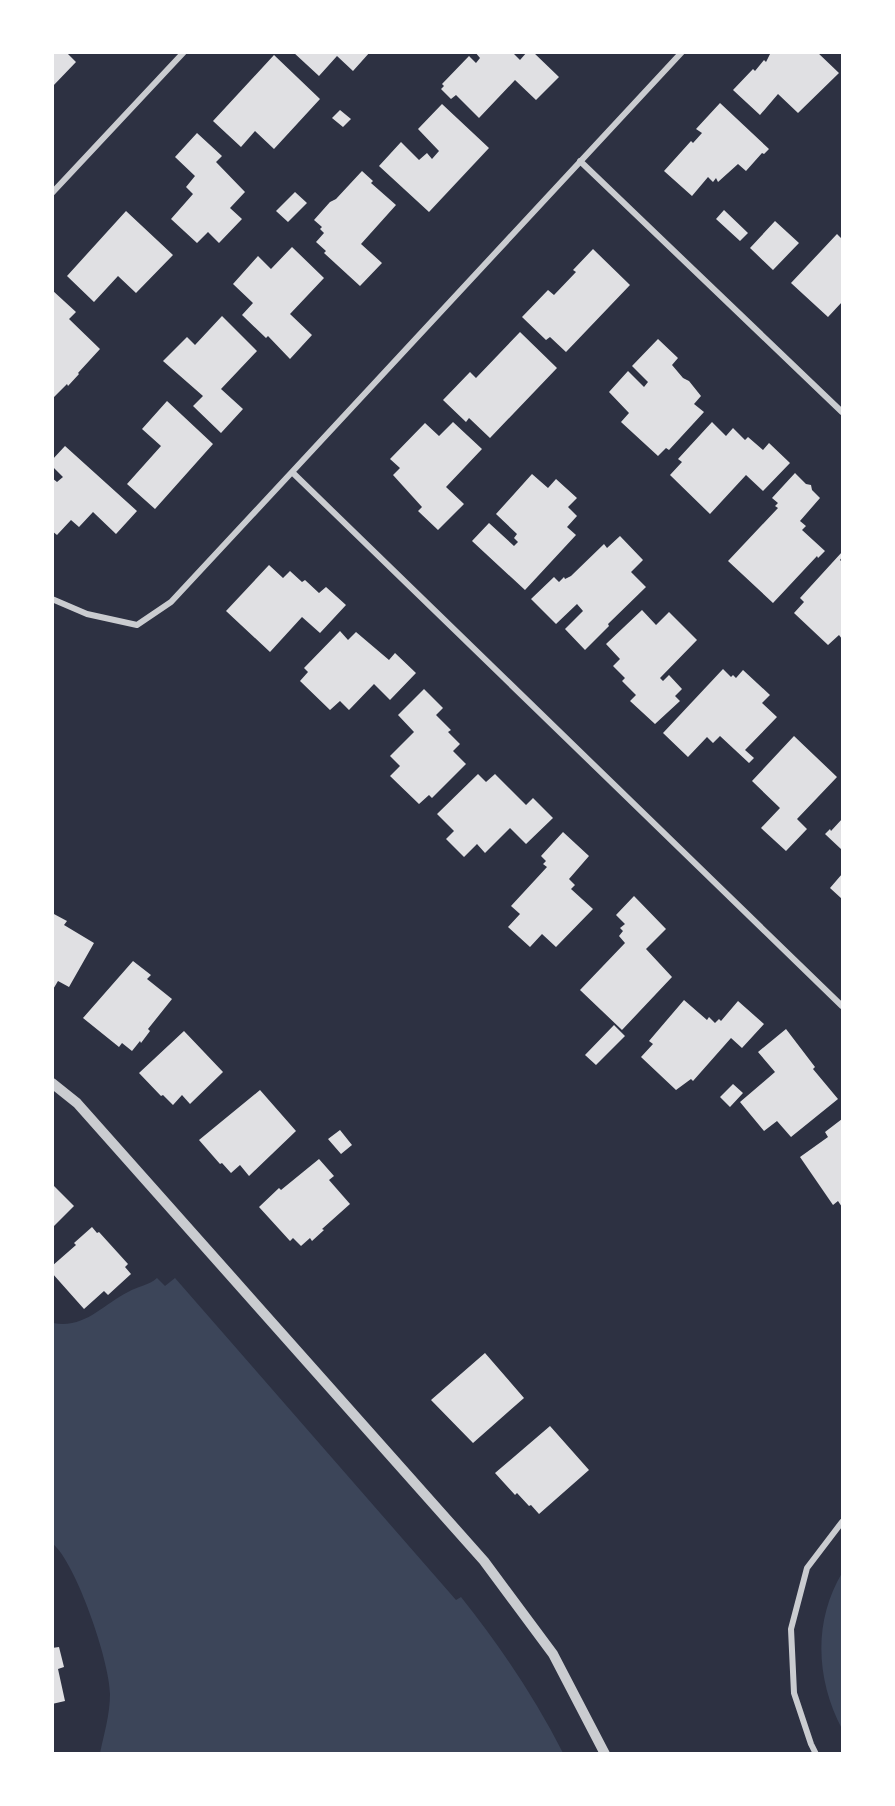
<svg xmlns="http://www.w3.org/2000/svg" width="895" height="1806" font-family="'PT Serif',serif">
<rect width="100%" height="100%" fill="#2d3142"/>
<path fill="#3c4559" d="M 157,1278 L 165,1286 L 175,1278 L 456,1600 L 461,1597 C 500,1646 535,1698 563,1753 L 100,1753 C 104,1734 110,1714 110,1694 C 110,1662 76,1563 53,1544 L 53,1323 C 85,1329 102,1305 128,1292 C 138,1286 148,1286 157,1278 Z
M 842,1573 L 842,1729 C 816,1679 813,1622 842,1573 Z"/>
<path fill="#e0e0e3" d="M 52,52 L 66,52 L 76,62 L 52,87 Z
M 293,52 L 370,52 L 353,71 L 337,56 L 319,76 Z
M 475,52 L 512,52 L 520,60 L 527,52 L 533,52 L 559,77 L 536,100 L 515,80 L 479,118 L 456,95 L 451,99 L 441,89 L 444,86 L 442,84 L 469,56 L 476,63 L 480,58 Z
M 771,52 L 817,52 L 839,73 L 798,113 L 778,94 L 760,115 L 733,90 L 753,69 L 755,71 L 764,60 L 766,62 Z
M 274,55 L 320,99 L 274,149 L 255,131 L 241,147 L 213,121 Z
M 720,103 L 769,149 L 764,154 L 762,153 L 746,171 L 738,164 L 718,182 L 716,178 L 713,182 L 708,177 L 692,196 L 664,171 L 691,141 L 693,143 L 702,133 L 696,129 Z
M 442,104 L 489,148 L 429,212 L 379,166 L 401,142 L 419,160 L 427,153 L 432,159 L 439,151 L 418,129 Z
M 340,110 L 351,119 L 343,127 L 332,118 Z
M 197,133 L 222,156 L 216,162 L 245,192 L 230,208 L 242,219 L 219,243 L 208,232 L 197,243 L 171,219 L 193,194 L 186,187 L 195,176 L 175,157 Z
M 362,171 L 373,181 L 371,183 L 396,205 L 361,244 L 382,263 L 360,286 L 324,253 L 326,251 L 316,242 L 324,233 L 320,229 L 322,227 L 314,220 L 330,202 L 336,199 Z
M 295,192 L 307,203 L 288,222 L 276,211 Z
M 724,210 L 748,233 L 740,241 L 716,219 Z
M 126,211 L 173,255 L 136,293 L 118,276 L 94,302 L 67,276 Z
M 775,221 L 799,243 L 773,270 L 750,248 Z
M 837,234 L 842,239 L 842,302 L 828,317 L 791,283 Z
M 292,247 L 324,278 L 290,314 L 312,335 L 290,359 L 268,336 L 266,338 L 242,315 L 253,303 L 233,284 L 258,256 L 271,269 Z
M 593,249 L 630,285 L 566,352 L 550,337 L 546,340 L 522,317 L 548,290 L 554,295 L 576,272 L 573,270 Z
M 52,290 L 76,312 L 69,319 L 100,349 L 78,373 L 79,374 L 68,386 L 67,384 L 52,399 Z
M 222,316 L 257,351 L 221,389 L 243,409 L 221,433 L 193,406 L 203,396 L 163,361 L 187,337 L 195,345 Z
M 520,332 L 557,368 L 490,438 L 469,418 L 466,422 L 443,400 L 470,372 L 476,378 Z
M 658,339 L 678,358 L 672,365 L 683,378 L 689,381 L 701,396 L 694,404 L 704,412 L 669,450 L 666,448 L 658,456 L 621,422 L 629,413 L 609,392 L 628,371 L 644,387 L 648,382 L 632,366 Z
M 167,401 L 213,444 L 155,509 L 127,484 L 161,446 L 142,429 Z
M 453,422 L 482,449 L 446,487 L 464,504 L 438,530 L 418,511 L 422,507 L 393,475 L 400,468 L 390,459 L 425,423 L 439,436 Z
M 712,422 L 726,436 L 733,428 L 745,440 L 748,437 L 763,450 L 769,443 L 790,463 L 763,491 L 746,475 L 710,514 L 670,475 L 682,462 L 678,459 Z
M 65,446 L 137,511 L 116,534 L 93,512 L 79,527 L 71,520 L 57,535 L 52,531 L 52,478 L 57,482 L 63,477 L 52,466 L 52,460 Z
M 795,473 L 806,484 L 811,485 L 812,490 L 820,498 L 800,521 L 806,526 L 802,530 L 825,551 L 818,558 L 817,556 L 773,603 L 728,561 L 778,508 L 775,506 L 778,503 L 772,498 Z
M 532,474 L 548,488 L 556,479 L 577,498 L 568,507 L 577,516 L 567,527 L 576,535 L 525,590 L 472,541 L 489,523 L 514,546 L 518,542 L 514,538 L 517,534 L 496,514 Z
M 620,536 L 643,560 L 631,572 L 646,587 L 608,624 L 609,626 L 585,650 L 565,629 L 583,611 L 577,604 L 556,624 L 531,599 L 554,577 L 559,582 L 564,577 L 565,579 L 571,576 L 604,544 L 607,548 Z
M 842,552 L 842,557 L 840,560 L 842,562 L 842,639 L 839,635 L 828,645 L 794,613 L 804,602 L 800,598 Z
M 269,565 L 283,578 L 290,571 L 302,582 L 305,580 L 319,593 L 326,587 L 346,605 L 320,633 L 302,617 L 270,652 L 226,611 Z
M 642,610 L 656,625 L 669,612 L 697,640 L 660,678 L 663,681 L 669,675 L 682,689 L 675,696 L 680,701 L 655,724 L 630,701 L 636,695 L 622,681 L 625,678 L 613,666 L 620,659 L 606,644 Z
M 340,631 L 348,640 L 356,632 L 389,660 L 395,653 L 416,673 L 390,700 L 374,684 L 349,710 L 340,701 L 330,710 L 300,681 L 308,672 L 304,668 Z
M 723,669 L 731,677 L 733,675 L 736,678 L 743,670 L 770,695 L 762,703 L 777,717 L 745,750 L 754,758 L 749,763 L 720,736 L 713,743 L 707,737 L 688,757 L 663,733 Z
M 424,689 L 443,708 L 436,715 L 451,730 L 448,732 L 460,744 L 453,751 L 466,764 L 432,798 L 429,795 L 419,804 L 390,776 L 400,766 L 390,756 L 414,732 L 398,715 Z
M 794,736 L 837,777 L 797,819 L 807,829 L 786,851 L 761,828 L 780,808 L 752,781 Z
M 478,774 L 486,782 L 495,774 L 526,805 L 533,798 L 553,818 L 526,844 L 510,828 L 485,853 L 477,844 L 464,857 L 446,839 L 454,831 L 437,814 Z
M 842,819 L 842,850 L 825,834 L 830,829 L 831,831 Z
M 563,832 L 589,856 L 569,879 L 575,885 L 571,889 L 593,909 L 556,947 L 542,934 L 530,947 L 508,927 L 520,914 L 511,906 L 547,867 L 543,864 L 546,861 L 541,856 Z
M 842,874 L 842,899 L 830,888 Z
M 634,896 L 666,929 L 646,949 L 672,977 L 622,1030 L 580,990 L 625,943 L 619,936 L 623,931 L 620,928 L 625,924 L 616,915 Z
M 52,913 L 67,921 L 64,925 L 94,943 L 69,987 L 58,981 L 52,991 Z
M 133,961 L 151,975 L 147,979 L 172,999 L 148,1029 L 150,1031 L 141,1043 L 140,1041 L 132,1051 L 122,1043 L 119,1047 L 83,1018 Z
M 684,1000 L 707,1020 L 709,1017 L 715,1023 L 719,1019 L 721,1021 L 738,1001 L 764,1024 L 742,1048 L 731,1038 L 693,1081 L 691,1079 L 676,1090 L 641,1057 L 653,1044 L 649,1041 Z
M 614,1025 L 625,1036 L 596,1065 L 585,1055 Z
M 786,1029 L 815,1067 L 813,1069 L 838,1099 L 791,1137 L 777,1121 L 764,1131 L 740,1102 L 775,1072 L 758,1052 Z
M 184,1031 L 223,1072 L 190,1104 L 182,1095 L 173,1105 L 163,1095 L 161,1096 L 139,1073 Z
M 733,1084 L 743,1093 L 730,1107 L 720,1097 Z
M 260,1090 L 296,1131 L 249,1176 L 240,1165 L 231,1173 L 222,1163 L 220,1164 L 199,1140 Z
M 842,1119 L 842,1207 L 838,1201 L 833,1205 L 800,1157 L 828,1137 L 825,1132 Z
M 340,1130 L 352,1145 L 341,1154 L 328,1139 Z
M 319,1159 L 334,1176 L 329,1180 L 350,1204 L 322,1229 L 324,1230 L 312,1241 L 310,1238 L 301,1246 L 293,1238 L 290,1241 L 259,1207 L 279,1188 L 281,1190 Z
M 52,1184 L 74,1206 L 52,1228 Z
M 92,1227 L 97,1233 L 99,1232 L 128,1264 L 125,1267 L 131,1274 L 108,1295 L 104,1291 L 84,1309 L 52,1273 L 52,1266 L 76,1245 L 74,1243 Z
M 485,1353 L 524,1398 L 473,1443 L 431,1400 Z
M 550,1426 L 589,1470 L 539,1514 L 531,1505 L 529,1506 L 517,1493 L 515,1495 L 495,1473 Z
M 59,1647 L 64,1667 L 58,1669 L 65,1701 L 52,1704 L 52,1648 Z"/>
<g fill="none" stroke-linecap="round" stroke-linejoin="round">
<path stroke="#caccd0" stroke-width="6" d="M 580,161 L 842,412
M 52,193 L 184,52
M 292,472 L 682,52
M 52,599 L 87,614 L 137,625 L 171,602 L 292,472 L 842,1006
M 816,1754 L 811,1744 L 794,1693 L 791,1629 L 807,1568 L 842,1522"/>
<path stroke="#caccd0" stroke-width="10" d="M 52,1083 L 77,1103 L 484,1561 L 553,1654 L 605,1754"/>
</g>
<rect width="895" height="1806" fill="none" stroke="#ffffff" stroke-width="108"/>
</svg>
